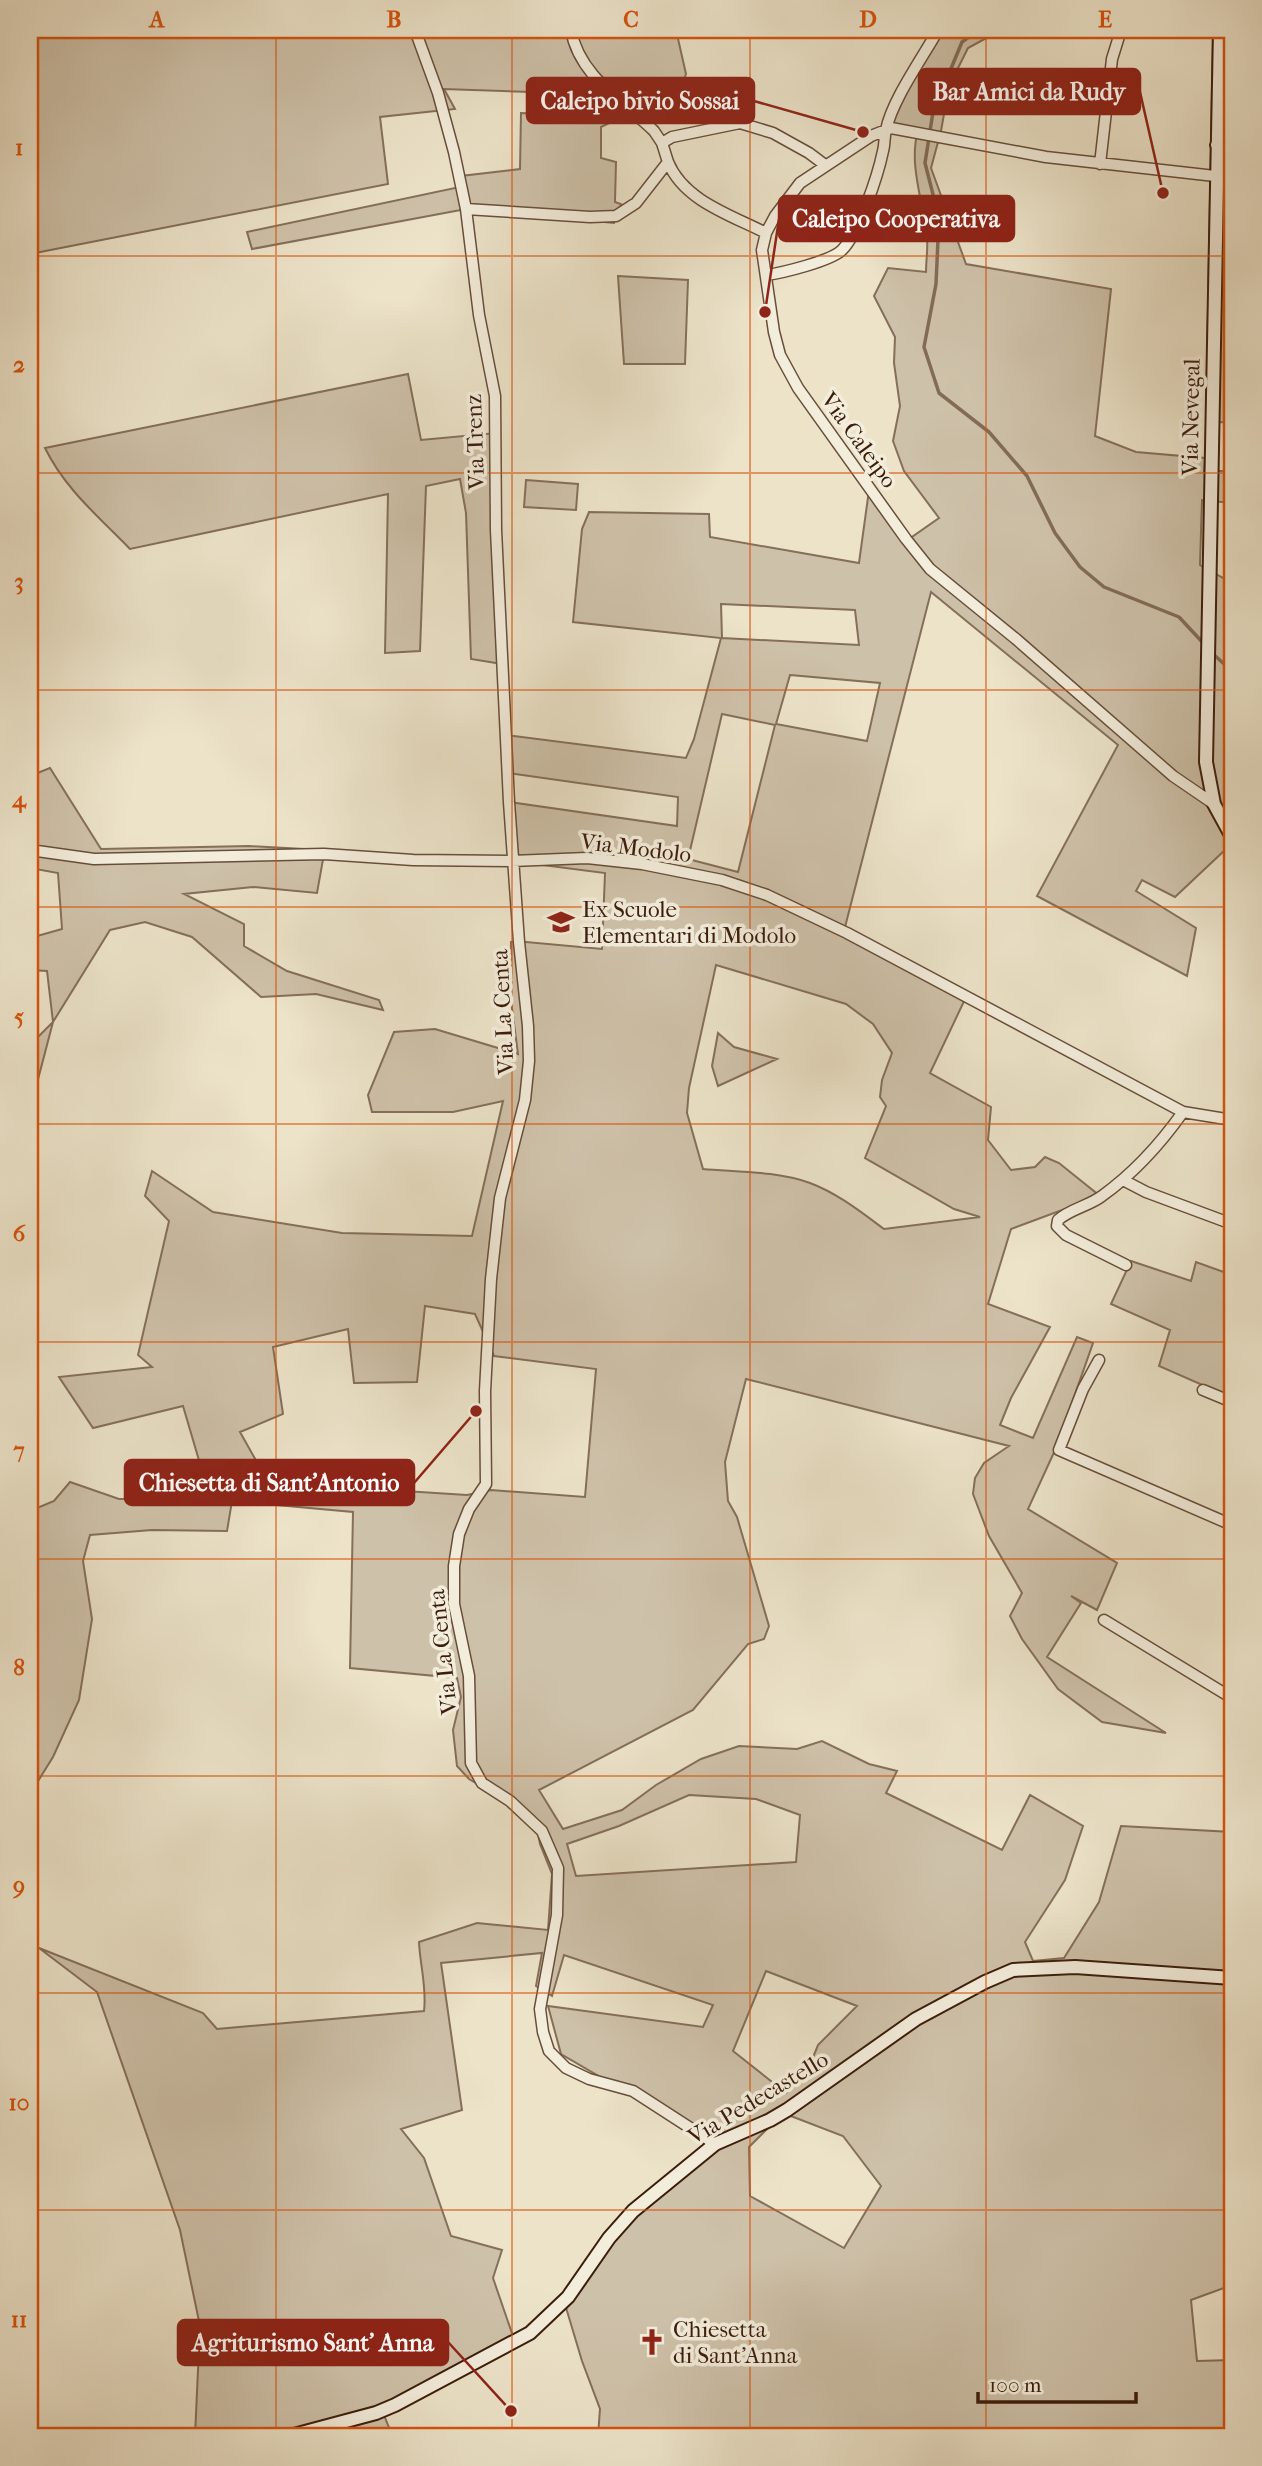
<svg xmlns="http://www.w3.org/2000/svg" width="1262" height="2466" font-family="'IM FELL French Canon',serif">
<rect width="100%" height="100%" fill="#ece3c9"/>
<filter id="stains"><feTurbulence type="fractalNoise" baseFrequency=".00286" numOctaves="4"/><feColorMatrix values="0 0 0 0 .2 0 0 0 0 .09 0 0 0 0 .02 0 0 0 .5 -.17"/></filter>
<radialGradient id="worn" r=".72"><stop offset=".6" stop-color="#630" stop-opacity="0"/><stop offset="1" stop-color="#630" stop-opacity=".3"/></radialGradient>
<path fill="#cec1a9" stroke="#856f5a" stroke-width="2" fill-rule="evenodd" d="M 30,30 L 549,30 L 567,35 L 567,30 L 676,30 L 686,74 L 678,95 L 641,119 L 634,111 L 601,127 L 601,158 L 616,162 L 615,202 L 621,204 L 614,223 L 466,209 L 252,249 L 247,232 L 460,187 L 461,176 L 520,169 L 521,113 L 593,116 L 590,94 L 444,89 L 455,109 L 380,117 L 388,184 L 30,254 Z
M 941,30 L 1001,30 L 968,48 L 949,86 L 941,131 L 931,168 L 966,264 L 1111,289 L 1095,436 L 1136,452 L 1205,458 L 1204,471 L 1232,471 L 1232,503 L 1202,500 L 1200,565 L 1232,583 L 1232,857 L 1225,850 L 1175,897 L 1142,880 L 1136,891 L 1196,928 L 1187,976 L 1037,896 L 1118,745 L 931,592 L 844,931 L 967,995 L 930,1073 L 991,1107 L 988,1140 L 1011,1170 L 1035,1167 L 1045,1157 L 1059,1163 L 1100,1196 L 1011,1229 L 988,1304 L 1050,1327 L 1011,1398 L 1000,1425 L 1033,1438 L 1077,1337 L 1093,1343 L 1056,1448 L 1028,1509 L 1117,1563 L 1097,1610 L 1071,1596 L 1081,1603 L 1047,1657 L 1166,1733 L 1102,1722 L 1058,1689 L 1022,1639 L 1010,1616 L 1022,1593 L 989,1536 L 973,1494 L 975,1478 L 984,1463 L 1009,1446 L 746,1379 L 725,1462 L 728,1501 L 737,1517 L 769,1626 L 764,1639 L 748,1644 L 693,1710 L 539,1790 L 563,1829 L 622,1810 L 656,1785 L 701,1759 L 739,1746 L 797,1749 L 822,1741 L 869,1764 L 897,1771 L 886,1793 L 1002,1850 L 1030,1795 L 1083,1826 L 1065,1880 L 1025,1942 L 1033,1961 L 1064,1958 L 1099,1902 L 1121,1826 L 1232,1832 L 1232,2285 L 1191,2300 L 1197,2361 L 1232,2360 L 1232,2436 L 1115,2436 L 1110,2434 L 1091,2436 L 598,2436 L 600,2409 L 582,2361 L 564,2301 L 612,2225 L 633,2211 L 715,2144 L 561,2054 L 548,2006 L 703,2027 L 713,2005 L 564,1955 L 552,1996 L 536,1986 L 542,1953 L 441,1963 L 462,2110 L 401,2129 L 424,2158 L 451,2236 L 502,2250 L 493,2278 L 515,2342 L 380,2405 L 390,2430 L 407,2436 L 195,2436 L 200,2326 L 180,2230 L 97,1992 L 39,1948 L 203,2013 L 217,2029 L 424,2011 C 427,1988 420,1965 419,1942 L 477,1923 L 548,1930 L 552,1874 L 540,1844 L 535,1818 L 469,1779 L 457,1766 L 453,1730 L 461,1697 L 457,1678 L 350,1668 L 353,1512 L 232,1501 L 227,1531 L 152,1530 L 90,1535 L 83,1561 L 92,1619 L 79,1700 L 53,1757 L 30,1794 L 30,1511 L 54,1501 L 70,1482 L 119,1499 L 147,1499 L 203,1474 L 183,1406 L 93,1428 L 59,1377 L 152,1367 L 138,1355 L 169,1221 L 145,1196 L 152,1171 L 213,1212 L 342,1233 L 472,1236 L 503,1101 L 453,1112 L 372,1112 L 368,1095 L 394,1032 L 435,1029 L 518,1054 L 510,993 L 511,942 L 526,942 L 602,949 L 605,873 L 512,861 L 509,802 L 677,826 L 678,797 L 508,773 L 506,735 L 686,758 L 694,739 L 721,638 L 573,622 L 582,529 L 589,512 L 709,514 L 710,537 L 859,563 L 869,490 L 906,541 L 939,518 L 904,471 L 893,441 L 900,406 L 894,363 L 895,337 L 874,296 L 888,268 L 926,272 C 926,261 928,249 927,239 C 924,202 908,166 918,130 L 890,125 L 899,104 ZM 721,604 L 855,610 L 859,645 L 722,638 ZM 790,675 L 880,683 L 867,741 L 776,724 ZM 722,714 L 775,725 L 738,872 L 688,859 ZM 716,965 L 846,1004 L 873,1024 L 892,1053 L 882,1080 L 880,1097 L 886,1106 L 865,1158 L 954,1209 L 980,1217 L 884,1229 C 861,1212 837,1193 810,1183 C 777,1171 737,1172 703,1169 L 687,1113 L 689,1088 ZM 425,1306 L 475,1314 L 494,1356 L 596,1369 L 585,1497 L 491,1490 L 467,1495 L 357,1488 L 258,1464 L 240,1432 L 283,1414 L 273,1347 L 348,1329 L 354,1383 L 417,1382 ZM 689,1795 L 756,1799 L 800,1815 L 796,1862 L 576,1876 L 567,1844 L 619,1826 ZM 766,1971 L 857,2006 L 818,2045 L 805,2077 L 786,2093 L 733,2051 ZM 783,2113 L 843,2136 L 881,2186 L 844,2248 L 750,2196 L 749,2147 Z
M 1213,30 L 1232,30 L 1232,423 L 1206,421 Z
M 618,276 L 688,280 L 685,364 L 624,364 Z
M 408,374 L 421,440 L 496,433 L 502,664 L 471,659 L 466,513 L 460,479 L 426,486 L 420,651 L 385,653 L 388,494 L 130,549 C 99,517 65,489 45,448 Z
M 526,480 L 578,484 L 576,510 L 524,507 Z
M 50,768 L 101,849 L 249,846 L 322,850 L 324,854 L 317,893 L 253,887 L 184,894 L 244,924 L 244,946 L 287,971 L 379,1000 L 383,1010 L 316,994 L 261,997 L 192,937 L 145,922 L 110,930 L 53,1022 L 30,1110 L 30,1045 L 53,1022 L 47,971 L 30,970 L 30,938 L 62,929 L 58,873 L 30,868 L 30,776 Z
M 718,1033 L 734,1047 L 777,1059 L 718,1086 L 712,1066 Z
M 1131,1261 L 1191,1281 L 1196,1262 L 1232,1275 L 1232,1398 L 1159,1366 L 1170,1330 L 1111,1304 Z"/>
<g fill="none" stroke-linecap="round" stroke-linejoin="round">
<path stroke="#826c56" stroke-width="3.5" d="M 978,30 L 962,42 L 933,112 L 925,163 L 939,218 L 936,284 L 924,347 L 939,393 L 989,432 L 1027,476 L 1055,533 L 1080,567 L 1104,587 L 1179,617 L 1205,645
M 1213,654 L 1232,671"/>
<defs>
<path id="street" d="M 415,30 L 438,93 L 454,152 L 466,209 L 479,315 L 495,396 L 496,530 L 509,802 L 519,942 L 528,1026 L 529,1061 L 525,1100 L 500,1198 L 491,1279 L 485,1391 L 486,1484 L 469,1509 L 459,1534 L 454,1566 L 454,1604 L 469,1676 L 471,1763 L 482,1783 L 510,1801 L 542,1831 L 558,1868 L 557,1915 L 540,2009 L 543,2032 L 549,2051 L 566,2068 L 589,2079 L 633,2091 L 715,2144
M 571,30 C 579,76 623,101 654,131 L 662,143
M 668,162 C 684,201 731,215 766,233
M 1100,164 L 1112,59 L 1121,30
M 466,209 L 590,217 L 616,216 L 636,203 L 668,162 L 662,143 L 672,137 L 740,123 L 773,133 L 809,153 L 825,165
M 766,275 C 782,273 831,261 842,250 C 859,233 878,175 883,151 C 885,144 884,137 886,130 C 892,100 923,57 938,30
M 1214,804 L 1173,776 L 1016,639 L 930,569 L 906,539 L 798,388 L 780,355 L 774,332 L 762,250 L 766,233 L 775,216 L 800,183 L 871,136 L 891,128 L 1046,157 L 1215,176
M 30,850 L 94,859 L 324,854 L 413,860 L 512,861 L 587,858 L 642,864 L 722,880 L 767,895 L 847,933 L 1183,1112 L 1232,1120
M 1123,1180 L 1146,1192 L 1232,1224
M 1126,1265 L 1066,1235 L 1057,1226 L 1058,1220 C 1070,1209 1089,1206 1102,1196 C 1134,1173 1161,1143 1183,1112
M 1099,1360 L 1083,1389 L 1059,1450 L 1232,1525
M 1203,1390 L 1232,1402
M 1104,1620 L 1232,1698"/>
<path id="secondary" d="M 1220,30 L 1206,762 L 1214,804 L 1232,837
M 1217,145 L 1232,146
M 290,2436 L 376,2413 L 395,2405 L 530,2333 L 568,2297 L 609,2238 L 633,2211 L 715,2144 L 770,2120 L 787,2110 L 916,2019 L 985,1982 L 1013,1970 L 1075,1967 L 1232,1978"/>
</defs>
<use href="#street" stroke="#684e3a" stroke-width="13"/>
<use href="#secondary" stroke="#3c1d0b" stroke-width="16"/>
<use href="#street" stroke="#f3eddc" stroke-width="10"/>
<use href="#secondary" stroke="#f3eddc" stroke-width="12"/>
</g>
<path fill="none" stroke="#d7530c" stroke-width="2" stroke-opacity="0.55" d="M 276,30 L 276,2436M 512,30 L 512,2436M 750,30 L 750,2436M 986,30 L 986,2436M 30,256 L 1232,256M 30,473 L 1232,473M 30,690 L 1232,690M 30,907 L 1232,907M 30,1124 L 1232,1124M 30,1342 L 1232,1342M 30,1559 L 1232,1559M 30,1776 L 1232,1776M 30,1993 L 1232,1993M 30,2210 L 1232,2210"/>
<defs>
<symbol id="school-bare" viewBox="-9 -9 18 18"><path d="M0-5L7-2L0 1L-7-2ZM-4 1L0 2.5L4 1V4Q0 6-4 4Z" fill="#8f2418" stroke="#f3eddc" stroke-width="2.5" paint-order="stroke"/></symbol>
<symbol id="church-bare" viewBox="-9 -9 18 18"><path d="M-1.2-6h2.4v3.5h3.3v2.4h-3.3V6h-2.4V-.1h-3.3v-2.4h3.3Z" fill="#8f2418" stroke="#f3eddc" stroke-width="2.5" paint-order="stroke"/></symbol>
</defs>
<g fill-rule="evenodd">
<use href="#school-bare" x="542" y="903" width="38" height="38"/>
<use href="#church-bare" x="633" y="2323" width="38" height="38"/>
</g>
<g text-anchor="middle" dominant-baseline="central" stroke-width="7" stroke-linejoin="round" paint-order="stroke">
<g font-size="23" fill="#3c1d0b" stroke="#f3eddc">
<text transform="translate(1191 417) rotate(-89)">Via Nevegal</text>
<text transform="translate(859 440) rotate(54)">Via Caleipo</text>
<text transform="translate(475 442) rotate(-92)">Via Trenz</text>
<text transform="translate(636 848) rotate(7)">Via Modolo</text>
<text transform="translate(503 1012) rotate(-93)">Via La Centa</text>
<text transform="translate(443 1652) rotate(-96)">Via La Centa</text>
<text transform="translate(758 2098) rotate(-31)">Via Pedecastello</text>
</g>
<g font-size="23" fill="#3c1d0b" stroke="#f3eddc" text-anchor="start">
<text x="582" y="909">Ex Scuole<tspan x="582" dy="26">Elementari di Modolo</tspan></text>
<text x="673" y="2329">Chiesetta<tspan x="673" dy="26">di Sant'Anna</tspan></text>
</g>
</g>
<path fill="none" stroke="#8f2418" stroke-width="2.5" d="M1163 193L1140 92M863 132L754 101M765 312L779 219M476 1411L414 1483M511 2411L448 2342"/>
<g fill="#8f2418" stroke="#f3eddc" stroke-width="2.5">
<circle cx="1163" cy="193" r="7"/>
<circle cx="863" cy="132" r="7"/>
<circle cx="765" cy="312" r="7"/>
<circle cx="476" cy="1411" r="7"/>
<circle cx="511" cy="2411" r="7"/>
</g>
<g fill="#8f2418" stroke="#8f2418" stroke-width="2.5">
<rect x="919" y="69" width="221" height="45" rx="7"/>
<rect x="527" y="78" width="227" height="45" rx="7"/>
<rect x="779" y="196" width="235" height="45" rx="7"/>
<rect x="125" y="1460" width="289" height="45" rx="7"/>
<rect x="178" y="2320" width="270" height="45" rx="7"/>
</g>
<g font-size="24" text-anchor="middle" font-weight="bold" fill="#fff">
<text x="1029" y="100">Bar Amici da Rudy</text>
<text x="640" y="109">Caleipo bivio Sossai</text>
<text x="896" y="227">Caleipo Cooperativa</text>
<text x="269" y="1491">Chiesetta di Sant'Antonio</text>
<text x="313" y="2351">Agriturismo Sant' Anna</text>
</g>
<rect width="1262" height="2466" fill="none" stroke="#ece3c9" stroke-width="77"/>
<path d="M978 2392v10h158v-10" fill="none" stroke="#3c1d0b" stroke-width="3.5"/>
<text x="989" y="2392" font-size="21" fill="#3c1d0b" stroke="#f3eddc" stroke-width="5" paint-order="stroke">100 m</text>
<rect x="38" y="38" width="1186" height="2390" fill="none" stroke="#d7530c" stroke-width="2.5"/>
<g font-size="23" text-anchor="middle" font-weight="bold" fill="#d7530c">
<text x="157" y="27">A</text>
<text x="394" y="27">B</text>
<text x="631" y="27">C</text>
<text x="868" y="27">D</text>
<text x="1105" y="27">E</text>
<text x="19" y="155">1</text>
<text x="19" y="372">2</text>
<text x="19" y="589">3</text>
<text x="19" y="807">4</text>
<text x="19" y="1024">5</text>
<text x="19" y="1241">6</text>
<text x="19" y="1458">7</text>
<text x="19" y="1675">8</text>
<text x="19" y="1893">9</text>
<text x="19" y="2110">10</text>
<text x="19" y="2327">11</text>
</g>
<rect width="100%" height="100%" filter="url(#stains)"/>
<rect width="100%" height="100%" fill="url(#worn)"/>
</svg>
